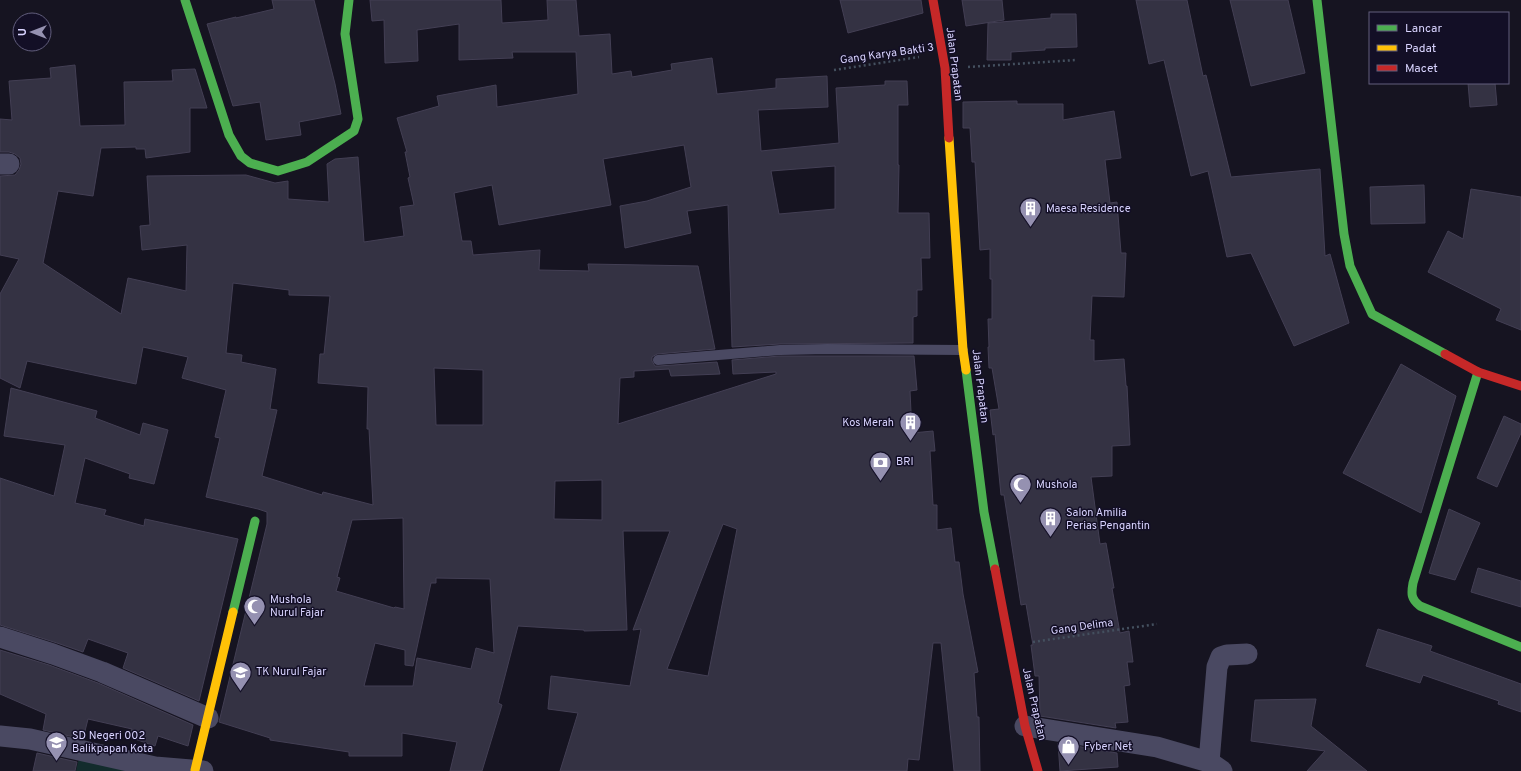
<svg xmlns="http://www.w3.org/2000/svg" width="1521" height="771" font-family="Overpass,sans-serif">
<rect width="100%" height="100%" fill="#161421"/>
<path fill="#132c2d" d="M 82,745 L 128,757 L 124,771 L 76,771 Z"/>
<path fill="#343243" stroke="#433f54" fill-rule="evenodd" d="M 272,0 L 314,0 L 335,84 L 341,114 L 299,122 L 301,135 L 266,140 L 260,102 L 233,106 L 207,24 L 236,17 L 236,18 L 274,9 Z
M 370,0 L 501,0 L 502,23 L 548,20 L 547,0 L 576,0 L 579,36 L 610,34 L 612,74 L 631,71 L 632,77 L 672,70 L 671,64 L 712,58 L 717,94 L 776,88 L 776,79 L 827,76 L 828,107 L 758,110 L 761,151 L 839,143 L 836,88 L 885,85 L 885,81 L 907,81 L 908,105 L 898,105 L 898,165 L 899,165 L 898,213 L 929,213 L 930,258 L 921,258 L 922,290 L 917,290 L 917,316 L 913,317 L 913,343 L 780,344 L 732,347 L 728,205 L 687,211 L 691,233 L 625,248 L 620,206 L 647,201 L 691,187 L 684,145 L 603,159 L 611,205 L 499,225 L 492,185 L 454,193 L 462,241 L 471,241 L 473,255 L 540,250 L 539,270 L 589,271 L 588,264 L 698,266 L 715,349 L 657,354 L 652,357 L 652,361 L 655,366 L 659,366 L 717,362 L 720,374 L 671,376 L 669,369 L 634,371 L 634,377 L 620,378 L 618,424 L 776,374 L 776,372 L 733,374 L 732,360 L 780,356 L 914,356 L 917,390 L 910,391 L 912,433 L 933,431 L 935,451 L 930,451 L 933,505 L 937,505 L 937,530 L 951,528 L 955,562 L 959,562 L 963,594 L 978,672 L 974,673 L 977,717 L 979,717 L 980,771 L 954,771 L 941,643 L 933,643 L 919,760 L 908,759 L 907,771 L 560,771 L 578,713 L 548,709 L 551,676 L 630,686 L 641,629 L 633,630 L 670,531 L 623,531 L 627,630 L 584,631 L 584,630 L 518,626 L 498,703 L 502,705 L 482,771 L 450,771 L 457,742 L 402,733 L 402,756 L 349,756 L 349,752 L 270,740 L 270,738 L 219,722 L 267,524 L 267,512 L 258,509 L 206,497 L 220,438 L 215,437 L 226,390 L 182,378 L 188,357 L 143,347 L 136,384 L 27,361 L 20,388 L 0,378 L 0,294 L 19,259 L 0,255 L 0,176 L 15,175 L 19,170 L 21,164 L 20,158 L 15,154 L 9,152 L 0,152 L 0,119 L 12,120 L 9,81 L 51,78 L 50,68 L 75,65 L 80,126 L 125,125 L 124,82 L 173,81 L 172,70 L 195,69 L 207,108 L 190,108 L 190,152 L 146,158 L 145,149 L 136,149 L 136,147 L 101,148 L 93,196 L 58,191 L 43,263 L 121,314 L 128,278 L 186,291 L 187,245 L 142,250 L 140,226 L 150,225 L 147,176 L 246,175 L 275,183 L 288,181 L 288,199 L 329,202 L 327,164 L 335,159 L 358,157 L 364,242 L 404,236 L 400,207 L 414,205 L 408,178 L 410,177 L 405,152 L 407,152 L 397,118 L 439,106 L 437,96 L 496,85 L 497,107 L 578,94 L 576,52 L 512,52 L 513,58 L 459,60 L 459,24 L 417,30 L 418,61 L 385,63 L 384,20 L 372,21 ZM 835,166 L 835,209 L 779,214 L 771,171 ZM 233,283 L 289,290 L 289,295 L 330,296 L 324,354 L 320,354 L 318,383 L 368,387 L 367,429 L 369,429 L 373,505 L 323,492 L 322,495 L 262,476 L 277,410 L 270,409 L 276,369 L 241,362 L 242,355 L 226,353 ZM 434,368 L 483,370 L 483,425 L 436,425 ZM 602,480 L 602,520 L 554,519 L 555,481 ZM 403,518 L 404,609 L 395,607 L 394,608 L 336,591 L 340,578 L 337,577 L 352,520 ZM 723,524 L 737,529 L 708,676 L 667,669 ZM 436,578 L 490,579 L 494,653 L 476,648 L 471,669 L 417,658 L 413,686 L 364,686 L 375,643 L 405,650 L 405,665 L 413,666 L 431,583 L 436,583 Z
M 840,0 L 921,0 L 923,13 L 848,33 Z
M 962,0 L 1002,0 L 1004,20 L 966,26 Z
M 1136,0 L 1187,0 L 1203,76 L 1206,75 L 1231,177 L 1320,169 L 1325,256 L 1330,254 L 1349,323 L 1294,346 L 1251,253 L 1227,257 L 1208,171 L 1191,176 L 1164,60 L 1149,64 Z
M 1230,0 L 1288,0 L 1305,73 L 1251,86 Z
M 1051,14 L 1076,14 L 1077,47 L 1045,48 L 1045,50 L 1011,52 L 1011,60 L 987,60 L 988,23 L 1051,18 Z
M 1468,83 L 1495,83 L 1497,105 L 1470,107 Z
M 1017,101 L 1017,104 L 1063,104 L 1063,120 L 1114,111 L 1121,158 L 1105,160 L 1110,203 L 1117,202 L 1121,253 L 1126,253 L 1124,297 L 1092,296 L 1090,340 L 1094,340 L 1094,361 L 1124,359 L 1126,386 L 1127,386 L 1130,445 L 1112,446 L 1112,476 L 1091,477 L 1100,544 L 1106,543 L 1114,588 L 1112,588 L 1120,633 L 1129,631 L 1133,662 L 1127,662 L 1130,685 L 1124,686 L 1128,722 L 1115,723 L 1116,728 L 1040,716 L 1039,676 L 1035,676 L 1031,645 L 1033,645 L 1026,604 L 1021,605 L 1004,495 L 1001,495 L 995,434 L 993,435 L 990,410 L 999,409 L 992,368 L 989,368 L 988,347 L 989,347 L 988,319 L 992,319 L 992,279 L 990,279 L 990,249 L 980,250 L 975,162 L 972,162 L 970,128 L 963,128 L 963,102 Z
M 1424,185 L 1425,223 L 1371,224 L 1370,187 Z
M 1471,189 L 1521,197 L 1521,330 L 1496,320 L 1501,309 L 1428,272 L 1448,231 L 1463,239 Z
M 1401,364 L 1456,396 L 1421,513 L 1343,473 Z
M 11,388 L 97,411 L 95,418 L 140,435 L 143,423 L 168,430 L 154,484 L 129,478 L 130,474 L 85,458 L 75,503 L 106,510 L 104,515 L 144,526 L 145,519 L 238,539 L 199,701 L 123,668 L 128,653 L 88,639 L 83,652 L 57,643 L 0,625 L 0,478 L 54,496 L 65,445 L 4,436 Z
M 1504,416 L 1521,424 L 1521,433 L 1497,487 L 1477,478 Z
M 1449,509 L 1480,523 L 1455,580 L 1429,573 Z
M 1478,568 L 1521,581 L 1521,607 L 1471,592 Z
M 1378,629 L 1432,646 L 1430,651 L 1521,684 L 1521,712 L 1498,704 L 1499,701 L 1423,675 L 1420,683 L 1366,666 Z
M 0,650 L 49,665 L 98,683 L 193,725 L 188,746 L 158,736 L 155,746 L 129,737 L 132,729 L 88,719 L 83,739 L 43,730 L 46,714 L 0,694 Z
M 1316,699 L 1311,726 L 1367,771 L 1307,771 L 1325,751 L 1251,741 L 1255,700 Z
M 1058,743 L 1117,753 L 1118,767 L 1060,771 Z
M 37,753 L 77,762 L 75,771 L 33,771 Z"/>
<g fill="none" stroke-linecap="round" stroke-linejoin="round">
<path stroke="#44505f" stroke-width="2.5" stroke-dasharray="2 3" stroke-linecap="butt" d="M 968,67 L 1076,60
M 834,70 L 919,57
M 1033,642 L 1157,624"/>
<path stroke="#4a4962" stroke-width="10" d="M 658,360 L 780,350 L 827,349 L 963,350"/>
<path stroke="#4a4962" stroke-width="21" d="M 0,164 L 9,164
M 0,637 L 53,654 L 102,672 L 208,718
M 1025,726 L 1157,747 L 1209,762 L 1222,771
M 0,736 L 30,739 L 155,767 L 203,771
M 1209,762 L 1217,667 L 1221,657 L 1227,655 L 1247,654"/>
<path stroke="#4caf50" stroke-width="9" d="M 185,0 L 229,135 L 241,156 L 250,163 L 278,171 L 307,162 L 354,131 L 358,119 L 345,34 L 349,0
M 1317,0 L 1344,234 L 1350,266 L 1372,314 L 1445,354
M 966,370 L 984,512 L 995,569
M 1478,372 L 1413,583 C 1411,594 1411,599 1420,606 L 1521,647
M 233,612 L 255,521"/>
<path stroke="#ffc107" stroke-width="9" d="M 949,138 L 963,350 L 966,370
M 195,770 L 233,612"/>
<path stroke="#c62828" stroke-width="9" d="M 933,0 L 945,68 L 949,138
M 1445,354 L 1478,372 L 1521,386
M 995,569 L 1025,726 L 1038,771"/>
</g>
<defs>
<symbol id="building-pin" viewBox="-11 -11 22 30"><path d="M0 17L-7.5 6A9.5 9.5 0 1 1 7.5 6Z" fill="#9591b1" stroke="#130f26"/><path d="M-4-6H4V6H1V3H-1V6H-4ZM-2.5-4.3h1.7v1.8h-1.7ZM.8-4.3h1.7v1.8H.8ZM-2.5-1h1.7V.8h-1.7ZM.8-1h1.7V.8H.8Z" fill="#fff"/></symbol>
<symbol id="bank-pin" viewBox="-11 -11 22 30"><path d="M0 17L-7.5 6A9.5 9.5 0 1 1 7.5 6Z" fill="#9591b1" stroke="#130f26"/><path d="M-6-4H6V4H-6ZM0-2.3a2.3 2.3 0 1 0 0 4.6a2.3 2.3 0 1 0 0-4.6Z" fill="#fff"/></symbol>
<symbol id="mosque-pin" viewBox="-11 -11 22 30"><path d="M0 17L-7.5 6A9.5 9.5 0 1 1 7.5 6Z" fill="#9591b1" stroke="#130f26"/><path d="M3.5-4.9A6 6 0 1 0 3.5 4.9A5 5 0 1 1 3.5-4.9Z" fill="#fff"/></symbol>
<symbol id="school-pin" viewBox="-11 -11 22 30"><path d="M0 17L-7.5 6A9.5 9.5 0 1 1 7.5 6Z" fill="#9591b1" stroke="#130f26"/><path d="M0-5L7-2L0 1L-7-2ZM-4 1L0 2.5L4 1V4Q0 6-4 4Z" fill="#fff"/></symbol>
<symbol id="shop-pin" viewBox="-11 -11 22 30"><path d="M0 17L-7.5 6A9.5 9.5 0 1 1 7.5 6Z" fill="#9591b1" stroke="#130f26"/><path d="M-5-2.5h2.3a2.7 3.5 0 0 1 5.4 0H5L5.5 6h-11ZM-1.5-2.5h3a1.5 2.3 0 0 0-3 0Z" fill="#fff"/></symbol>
</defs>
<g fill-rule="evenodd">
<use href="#building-pin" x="1018" y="196" width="25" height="34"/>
<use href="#building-pin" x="898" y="410" width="25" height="34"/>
<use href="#bank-pin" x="868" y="450" width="25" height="34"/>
<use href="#mosque-pin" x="1008" y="472" width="25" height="34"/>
<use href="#building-pin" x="1038" y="506" width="25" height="34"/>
<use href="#mosque-pin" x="242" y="594" width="25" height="34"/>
<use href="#school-pin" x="228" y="660" width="25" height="34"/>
<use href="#school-pin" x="44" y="730" width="25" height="34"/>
<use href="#shop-pin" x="1056" y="734" width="25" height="34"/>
</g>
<g text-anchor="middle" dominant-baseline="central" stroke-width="3" stroke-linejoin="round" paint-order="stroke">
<g font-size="11" fill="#d9d4ff" stroke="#130f26">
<text transform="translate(887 54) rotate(-8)">Gang Karya Bakti 3</text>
<text transform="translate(954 64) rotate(83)">Jalan Prapatan</text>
<text transform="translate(980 386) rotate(83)">Jalan Prapatan</text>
<text transform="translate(1082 627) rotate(-8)">Gang Delima</text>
<text transform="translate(1034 704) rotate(77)">Jalan Prapatan</text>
</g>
<g font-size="11" fill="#d9d4ff" stroke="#130f26" text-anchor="start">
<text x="1046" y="209">Maesa Residence</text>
<text x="894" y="423" text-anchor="end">Kos Merah</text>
<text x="896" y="462">BRI</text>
<text x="1036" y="485">Mushola</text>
<text x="1066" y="513">Salon Amilia<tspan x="1066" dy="13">Perias Pengantin</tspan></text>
<text x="270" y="600">Mushola<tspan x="270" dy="13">Nurul Fajar</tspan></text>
<text x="256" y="672">TK Nurul Fajar</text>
<text x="72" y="736">SD Negeri 002<tspan x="72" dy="13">Balikpapan Kota</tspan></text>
<text x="1084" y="747">Fyber Net</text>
</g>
</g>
<rect x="1369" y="12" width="140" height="72" fill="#130f26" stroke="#625e7d"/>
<rect x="1377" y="25" width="20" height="6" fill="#4caf50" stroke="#625e7d"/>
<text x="1405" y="32" font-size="12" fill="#d9d4ff">Lancar</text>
<rect x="1377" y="45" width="20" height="6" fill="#ffc107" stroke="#625e7d"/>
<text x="1405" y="52" font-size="12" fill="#d9d4ff">Padat</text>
<rect x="1377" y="65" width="20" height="6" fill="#c62828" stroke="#625e7d"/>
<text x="1405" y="72" font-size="12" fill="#d9d4ff">Macet</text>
<g transform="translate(32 32) rotate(270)"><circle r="19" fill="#130f26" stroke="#625e7d"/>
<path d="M0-3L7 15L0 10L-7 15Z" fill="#9591b1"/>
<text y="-6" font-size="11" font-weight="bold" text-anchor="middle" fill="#d9d4ff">U</text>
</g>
</svg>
